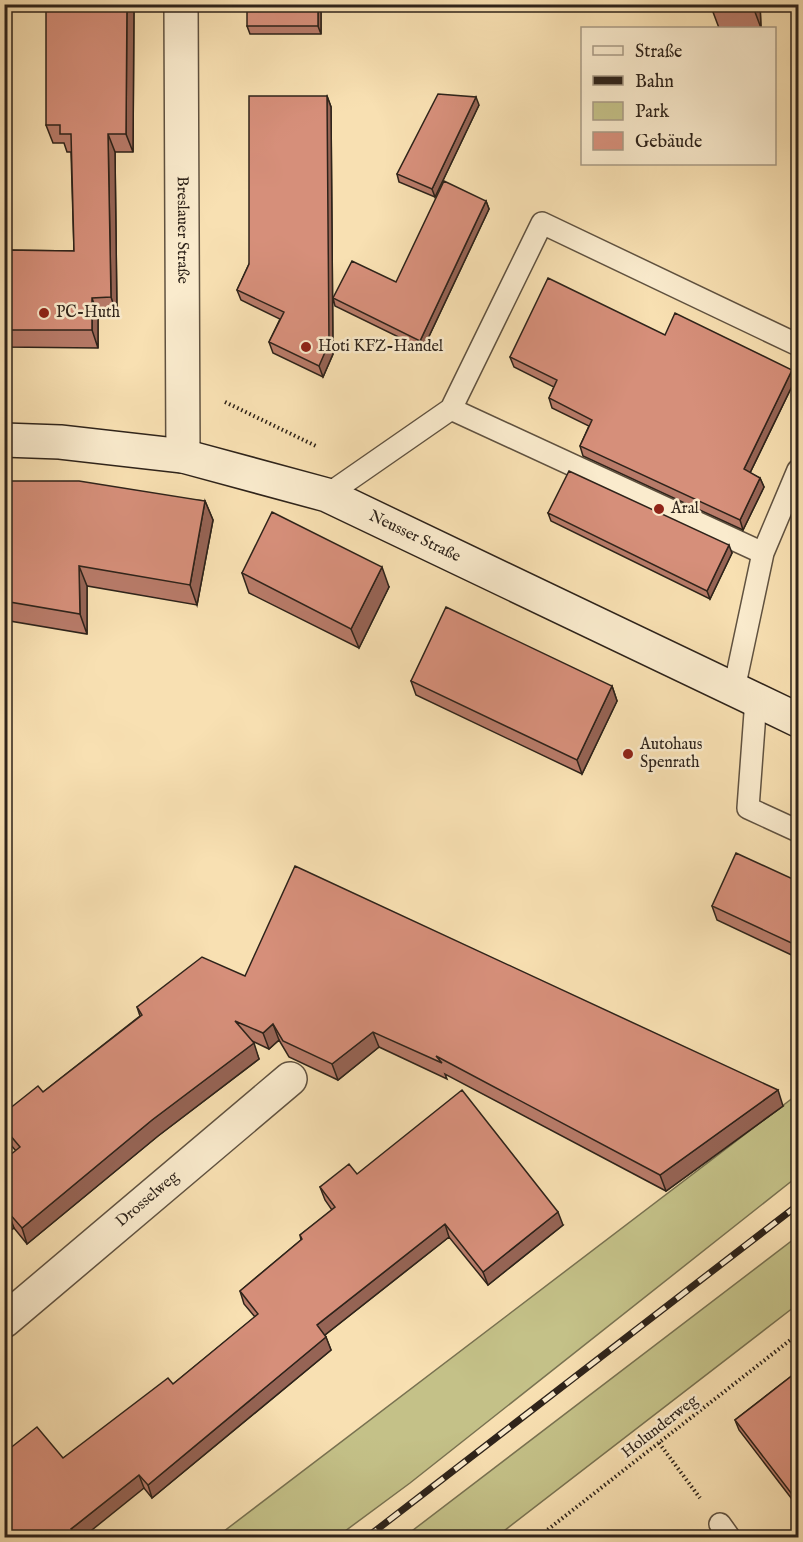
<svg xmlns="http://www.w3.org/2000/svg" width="803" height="1542" font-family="'IM FELL English',serif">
<rect width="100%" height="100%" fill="#f8e0b2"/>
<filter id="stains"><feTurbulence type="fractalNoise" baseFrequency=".00333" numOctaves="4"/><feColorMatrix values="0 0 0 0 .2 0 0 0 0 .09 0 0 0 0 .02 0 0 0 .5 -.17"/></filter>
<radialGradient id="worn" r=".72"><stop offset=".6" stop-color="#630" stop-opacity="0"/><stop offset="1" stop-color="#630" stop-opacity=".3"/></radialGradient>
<path fill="#c4c188" stroke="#797251" stroke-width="1.5" d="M 798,1094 L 798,1176 L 410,1483 L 337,1537 L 215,1538 Z
M 798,1236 L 798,1304 L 496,1537 L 404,1537 Z"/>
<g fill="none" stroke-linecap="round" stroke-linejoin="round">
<defs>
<path id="service" d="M 451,409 L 763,553
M 327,495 L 451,409 L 542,223 L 798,345
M 734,689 L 763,553 L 798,470
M 756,699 L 748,808 L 798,831
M 720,1524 L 730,1538"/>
<g id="minor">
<path id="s1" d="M 181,4 L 183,456"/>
<path id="s2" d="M 4,1321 L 290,1079"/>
</g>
<g id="secondary">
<path id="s3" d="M 4,440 L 60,442 L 183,456 L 327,495 L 798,720"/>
</g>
</defs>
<use href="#service" stroke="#605240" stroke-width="24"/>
<use href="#minor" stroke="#605240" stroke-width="36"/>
<use href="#secondary" stroke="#2e231a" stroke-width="36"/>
<path stroke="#2e231a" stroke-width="4" stroke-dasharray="1.5 3" stroke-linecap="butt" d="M 225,402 L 318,447
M 659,1443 L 700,1498
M 537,1538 L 798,1334"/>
<use href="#service" stroke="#faebcd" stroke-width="21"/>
<use href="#minor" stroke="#faebcd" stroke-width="33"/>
<use href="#secondary" stroke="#faebcd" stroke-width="33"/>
<defs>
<path id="rail" d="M 366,1538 L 798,1205"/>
</defs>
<use href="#rail" stroke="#2e231a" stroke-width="7"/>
<use href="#rail" stroke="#faebcd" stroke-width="4.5" stroke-dasharray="14" stroke-linecap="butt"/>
</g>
<path fill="#b87b69" stroke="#2e231a" stroke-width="1.5" d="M 134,4 L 133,152 L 115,152 L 117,315 L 98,316 L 98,348 L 4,347 L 4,250 L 74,251 L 71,152 L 67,152 L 64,143 L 53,143 L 46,125 Z
M 321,4 L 321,34 L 250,34 L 247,26 Z
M 710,4 L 760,4 L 761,28 L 719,28 Z
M 327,96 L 331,107 L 333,354 L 323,377 L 273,353 L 269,342 L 280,319 L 241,300 L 237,290 Z
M 479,105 L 435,197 L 399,182 L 397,174 Z
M 486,201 L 489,209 L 423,349 L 335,306 L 333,298 L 396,282 Z
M 665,335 L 792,370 L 795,380 L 750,473 L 760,478 L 764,487 L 743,530 L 583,456 L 580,446 L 589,426 L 552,408 L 549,398 L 554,387 L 514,367 L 510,357 Z
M 4,481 L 205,501 L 213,520 L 197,605 L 87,586 L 87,634 L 4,620 Z
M 548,513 L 732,553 L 710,599 L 551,521 Z
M 242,573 L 389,587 L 359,648 L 249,593 Z
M 411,681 L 612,686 L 617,701 L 582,774 L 416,695 Z
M 798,878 L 798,958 L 717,920 L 712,906 L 797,881 Z
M 245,976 L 783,1106 L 666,1191 L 445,1074 L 447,1079 L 379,1047 L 338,1080 L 289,1057 L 279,1040 L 269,1049 L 252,1041 L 259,1059 L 158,1136 L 27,1244 L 14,1228 L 4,1235 L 4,1160 L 16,1151 L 4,1137 L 4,1113 L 43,1092 L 140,1016 L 137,1007 Z
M 357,1174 L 563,1225 L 488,1285 L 449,1237 L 325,1335 L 331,1350 L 152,1498 L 144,1488 L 7,1511 L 4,1509 L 4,1453 L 63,1458 L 173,1384 L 255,1317 L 244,1304 L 240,1291 L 301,1240 L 300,1235 L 332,1210 L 325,1200 L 320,1187 Z
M 798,1371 L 798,1507 L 739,1430 L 735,1420 Z"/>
<path fill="#966455" stroke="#2e231a" stroke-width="1.5" d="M 127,4 L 134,4 L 133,152 L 126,134 Z
M 318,4 L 321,4 L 321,34 L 318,26 Z
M 752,4 L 760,4 L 761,28 Z
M 327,96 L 331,107 L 333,354 L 323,377 L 319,366 Z
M 476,97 L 479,105 L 435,197 L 432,189 Z
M 108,134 L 115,152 L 117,315 L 111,297 Z
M 486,201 L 489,209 L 423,349 L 420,341 Z
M 92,298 L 98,316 L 98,348 L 92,330 Z
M 792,370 L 795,380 L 747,479 L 744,469 Z
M 760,478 L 764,487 L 743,530 L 740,520 Z
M 205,501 L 213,520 L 197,605 L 190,585 Z
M 729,545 L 732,553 L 710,599 L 707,591 Z
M 79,566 L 87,586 L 87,634 L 80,614 Z
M 382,567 L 389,587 L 359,648 L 351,629 Z
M 612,686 L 617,701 L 582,774 L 577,760 Z
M 273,1024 L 279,1040 L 269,1049 L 263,1033 Z
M 373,1032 L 379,1047 L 338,1080 L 332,1064 Z
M 254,1043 L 259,1059 L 158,1136 L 27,1244 L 22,1228 L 152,1120 Z
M 778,1090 L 783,1106 L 666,1191 L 660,1175 Z
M 8,1212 L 14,1228 L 4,1235 L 4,1215 Z
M 558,1212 L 563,1225 L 488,1285 L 483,1272 Z
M 445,1224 L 449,1237 L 321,1338 L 317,1325 Z
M 326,1337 L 331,1350 L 152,1498 L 148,1485 Z
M 139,1475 L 144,1488 L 82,1538 L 74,1538 L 71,1529 Z"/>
<path fill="#d68f7a" stroke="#2e231a" stroke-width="1.5" d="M 55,4 L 127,4 L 126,134 L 108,134 L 111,297 L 92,298 L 92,330 L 4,330 L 4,250 L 74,251 L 71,134 L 60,134 L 60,125 L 46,125 L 46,6 L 55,6 Z
M 247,4 L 318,4 L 318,26 L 247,26 Z
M 438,94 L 476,97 L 432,189 L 397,174 Z
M 249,96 L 327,96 L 329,343 L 319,366 L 269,342 L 284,312 L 237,290 L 249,264 Z
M 444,181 L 486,201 L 420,341 L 333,298 L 352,261 L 396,282 Z
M 548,278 L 665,335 L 675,313 L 792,370 L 744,469 L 760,478 L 740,520 L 580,446 L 592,420 L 549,398 L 557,380 L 510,357 Z
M 569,471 L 729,545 L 707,591 L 548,513 Z
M 4,481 L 79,481 L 205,501 L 190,585 L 79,566 L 80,614 L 4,601 Z
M 272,512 L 382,567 L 351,629 L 242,573 Z
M 446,607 L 612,686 L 577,760 L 411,681 Z
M 736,853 L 797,881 L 798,878 L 798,946 L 712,906 Z
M 295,866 L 778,1090 L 660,1175 L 436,1056 L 442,1063 L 373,1032 L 332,1064 L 283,1041 L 273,1024 L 263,1033 L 235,1021 L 254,1043 L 152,1120 L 22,1228 L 8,1212 L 4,1215 L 4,1160 L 20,1147 L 4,1128 L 4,1113 L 38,1086 L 43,1092 L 142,1015 L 137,1007 L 202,957 L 245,976 Z
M 462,1090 L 558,1212 L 483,1272 L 445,1224 L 317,1325 L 326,1337 L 148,1485 L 139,1475 L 71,1529 L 77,1537 L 76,1538 L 4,1538 L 4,1513 L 10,1509 L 4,1502 L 4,1453 L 37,1427 L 63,1458 L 168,1378 L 173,1384 L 258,1314 L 240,1291 L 302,1239 L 300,1235 L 335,1207 L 320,1187 L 349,1164 L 357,1174 Z
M 798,1371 L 798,1502 L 735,1420 Z"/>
<g fill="#8f2418" stroke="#faebcd" stroke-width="2">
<circle cx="44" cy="313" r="6"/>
<circle cx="306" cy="347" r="6"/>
<circle cx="659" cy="509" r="6"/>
<circle cx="628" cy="754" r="6"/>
</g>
<g text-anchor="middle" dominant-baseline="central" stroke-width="5" stroke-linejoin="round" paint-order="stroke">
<g font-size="16" fill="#2e231a" stroke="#faebcd">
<text stroke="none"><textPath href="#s1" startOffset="226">Breslauer Straße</textPath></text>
<text stroke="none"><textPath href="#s3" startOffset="426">Neusser Straße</textPath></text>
<text stroke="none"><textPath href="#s2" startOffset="188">Drosselweg</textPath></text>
<text transform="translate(660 1427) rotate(-38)">Holunderweg</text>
</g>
<g font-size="16" fill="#2e231a" stroke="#faebcd" text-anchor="start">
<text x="56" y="313">PC-Huth</text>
<text x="318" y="347">Hoti KFZ-Handel</text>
<text x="671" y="509">Aral</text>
<text x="640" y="745">Autohaus<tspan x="640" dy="18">Spenrath</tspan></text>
</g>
</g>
<rect width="803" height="1542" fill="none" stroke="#f8e0b2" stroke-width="24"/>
<rect x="6" y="6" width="791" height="1530" fill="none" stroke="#2e231a" stroke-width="3"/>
<rect x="12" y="12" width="779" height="1518" fill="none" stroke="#2e231a" stroke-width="1.5"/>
<rect x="581" y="27" width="195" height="138" fill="#faebcd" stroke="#a89b85" stroke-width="1.5"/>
<rect x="593" y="46" width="30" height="9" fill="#faebcd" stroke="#a89b85" stroke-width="1.5"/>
<text x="635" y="57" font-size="18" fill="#2e231a">Straße</text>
<rect x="593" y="76" width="30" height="9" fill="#2e231a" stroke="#a89b85" stroke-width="1.5"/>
<text x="635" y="87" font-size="18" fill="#2e231a">Bahn</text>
<rect x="593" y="102" width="30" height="18" fill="#c4c188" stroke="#a89b85" stroke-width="1.5"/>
<text x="635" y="117" font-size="18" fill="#2e231a">Park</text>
<rect x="593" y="132" width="30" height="18" fill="#d68f7a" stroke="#a89b85" stroke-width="1.5"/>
<text x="635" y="147" font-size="18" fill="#2e231a">Gebäude</text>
<rect width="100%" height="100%" filter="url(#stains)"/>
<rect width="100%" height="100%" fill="url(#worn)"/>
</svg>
